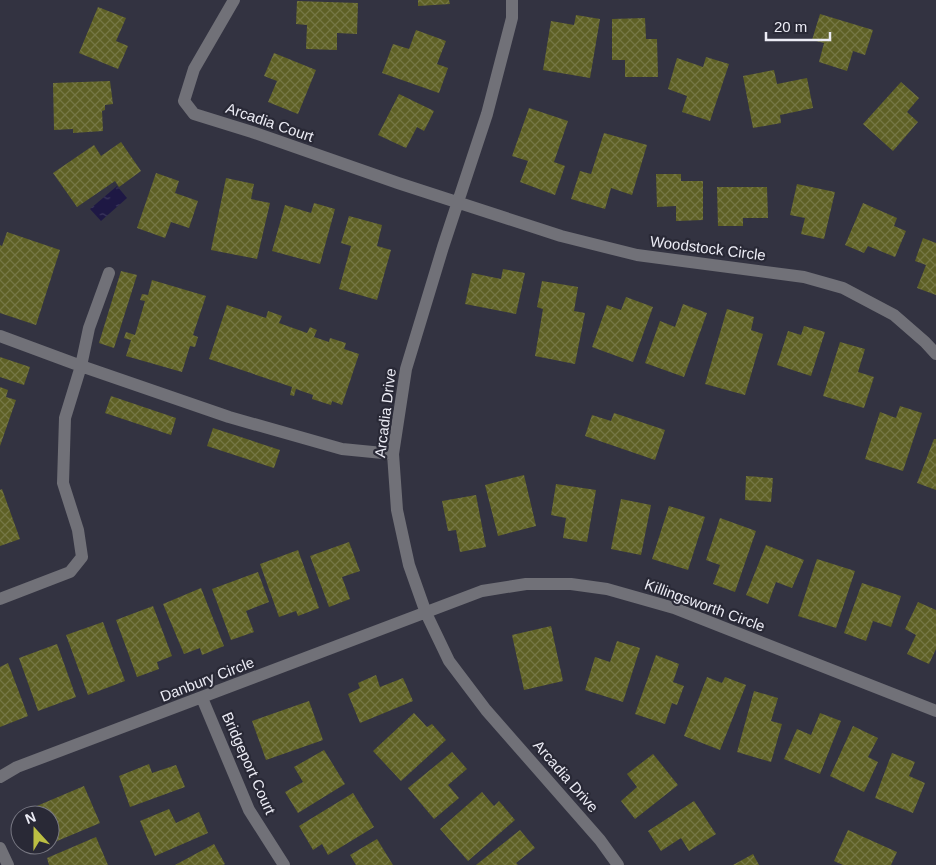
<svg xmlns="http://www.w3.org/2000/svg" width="936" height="865" font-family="Helvetica,sans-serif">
<defs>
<pattern id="water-ripples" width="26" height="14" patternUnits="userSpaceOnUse" patternTransform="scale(1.25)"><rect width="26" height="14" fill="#1e1844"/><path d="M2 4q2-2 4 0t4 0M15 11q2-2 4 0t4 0" fill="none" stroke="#3f3a60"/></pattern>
<pattern id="building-cross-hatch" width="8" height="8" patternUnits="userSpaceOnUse" patternTransform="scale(1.25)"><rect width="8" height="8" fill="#5e6025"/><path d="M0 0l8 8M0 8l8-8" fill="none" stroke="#757745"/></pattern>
</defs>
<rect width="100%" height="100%" fill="#333341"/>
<path fill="url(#water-ripples)" d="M 117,186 L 127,198 L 101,221 L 90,209 Z"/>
<path fill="url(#building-cross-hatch)" d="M 418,0 L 449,0 L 450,4 L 418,6 Z
M 297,1 L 358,3 L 357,34 L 337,33 L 337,50 L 306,49 L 307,25 L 296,24 Z
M 98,7 L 126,18 L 116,41 L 128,46 L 118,69 L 79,53 Z
M 820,14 L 873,30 L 865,55 L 853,51 L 847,71 L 819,62 L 824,43 L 812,40 Z
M 576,15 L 600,19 L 590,78 L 543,70 L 551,21 L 574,25 Z
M 645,18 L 646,39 L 657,39 L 658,77 L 625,77 L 625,60 L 612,60 L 612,19 Z
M 416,30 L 446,41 L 437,64 L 448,68 L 439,93 L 382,73 L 393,44 L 409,49 Z
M 274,53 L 316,70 L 298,114 L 268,102 L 277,81 L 264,76 Z
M 706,57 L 729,64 L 710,121 L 682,112 L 687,96 L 668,89 L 677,58 L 703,67 Z
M 774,70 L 777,84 L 807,78 L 813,108 L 780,115 L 781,123 L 753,128 L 743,76 Z
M 110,81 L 113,104 L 105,105 L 105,110 L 102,111 L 103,131 L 73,133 L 73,129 L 54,130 L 53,83 Z
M 901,82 L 919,98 L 907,112 L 918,122 L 893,151 L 863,124 Z
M 399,94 L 434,111 L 424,131 L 417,127 L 406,148 L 378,135 Z
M 529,108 L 568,121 L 554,162 L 565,166 L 555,195 L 520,182 L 528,161 L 512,156 Z
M 604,133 L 647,145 L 632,195 L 611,188 L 605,209 L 571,199 L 580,171 L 591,174 Z
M 121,142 L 141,171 L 119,187 L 115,181 L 77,207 L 53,173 L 94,145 L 101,156 Z
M 156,173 L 179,181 L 175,193 L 198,201 L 189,228 L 171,222 L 165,238 L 137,228 Z
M 656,174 L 681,174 L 681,181 L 703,181 L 703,220 L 676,221 L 676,206 L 657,207 Z
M 226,178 L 254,184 L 251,199 L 270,203 L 257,259 L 211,250 Z
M 797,184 L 835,192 L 824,239 L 801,234 L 805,218 L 790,215 Z
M 717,187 L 767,187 L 768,218 L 743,218 L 743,226 L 718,226 Z
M 314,203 L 335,209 L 320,264 L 272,251 L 285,205 L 311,213 Z
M 863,203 L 897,218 L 894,226 L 906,231 L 895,257 L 868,246 L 864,253 L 845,245 Z
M 349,216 L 382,225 L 377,246 L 391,250 L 377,300 L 339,289 L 351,246 L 341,243 Z
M 7,232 L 60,250 L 36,325 L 0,313 L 0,245 L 2,246 Z
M 923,238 L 936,243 L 936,295 L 917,288 L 926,265 L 915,261 Z
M 503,269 L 525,273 L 516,314 L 465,304 L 472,273 L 501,279 Z
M 121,271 L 137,275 L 114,348 L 99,343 Z
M 152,280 L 206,296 L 193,335 L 198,337 L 195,347 L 190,346 L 182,372 L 126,356 L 131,340 L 124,338 L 126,332 L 135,335 L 145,301 L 140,300 L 142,294 L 148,295 Z
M 542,281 L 578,287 L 574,311 L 585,313 L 575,364 L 535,356 L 543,309 L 537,307 Z
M 626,297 L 653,307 L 633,362 L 592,347 L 607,305 L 621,310 Z
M 683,304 L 707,313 L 684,377 L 645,363 L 660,321 L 675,327 Z
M 227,305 L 266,318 L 268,311 L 282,316 L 279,323 L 307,333 L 310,327 L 317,330 L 314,337 L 329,342 L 330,338 L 346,343 L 344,349 L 359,354 L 342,405 L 332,401 L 331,405 L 312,399 L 313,395 L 296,389 L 294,396 L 290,395 L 292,387 L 209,359 Z
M 727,309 L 754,317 L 751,330 L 763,334 L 745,395 L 705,384 Z
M 804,326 L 825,332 L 811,376 L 777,365 L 788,331 L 801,335 Z
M 840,342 L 865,349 L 858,372 L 874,377 L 864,408 L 823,396 Z
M 0,357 L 30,367 L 24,385 L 0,377 Z
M 0,387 L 8,390 L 6,397 L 16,400 L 0,446 Z
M 111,396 L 176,418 L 171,435 L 105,413 Z
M 900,406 L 922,413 L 903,471 L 865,459 L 880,412 L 896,418 Z
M 614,413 L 665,430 L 655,460 L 585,436 L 592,415 L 611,421 Z
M 213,428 L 280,450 L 274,468 L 207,446 Z
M 934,439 L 936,439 L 936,490 L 917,483 Z
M 524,475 L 536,526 L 498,536 L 485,485 Z
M 746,476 L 773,478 L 771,502 L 745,500 Z
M 556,484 L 596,490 L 587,542 L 563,538 L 566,518 L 551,515 Z
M 2,489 L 20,539 L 0,546 L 0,490 Z
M 476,495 L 486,547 L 460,552 L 456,530 L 448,531 L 442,501 Z
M 621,499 L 651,505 L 641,555 L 611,549 Z
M 669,506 L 705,517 L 688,570 L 652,559 Z
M 720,518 L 756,531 L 735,592 L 713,584 L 720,565 L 706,560 Z
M 349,542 L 360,571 L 342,577 L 350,599 L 329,607 L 310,556 Z
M 766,545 L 804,560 L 792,588 L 776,582 L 768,604 L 746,595 Z
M 298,550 L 319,608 L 298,616 L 296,611 L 279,617 L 260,564 Z
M 817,559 L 855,571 L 836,628 L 798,616 Z
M 258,572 L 269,602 L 246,611 L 254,632 L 231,640 L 212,589 Z
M 862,583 L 901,596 L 891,627 L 873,621 L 866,641 L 844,633 Z
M 201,588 L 224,646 L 202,655 L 200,648 L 184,654 L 163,604 Z
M 918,602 L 936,610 L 936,649 L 929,664 L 907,654 L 916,635 L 905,629 Z
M 153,606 L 172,656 L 157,662 L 159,669 L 137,677 L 116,620 Z
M 103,622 L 125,681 L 88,695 L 66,635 Z
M 551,626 L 563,681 L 524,690 L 512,635 Z
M 617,641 L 640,648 L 623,702 L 585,690 L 595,657 L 610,662 Z
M 57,644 L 76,697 L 38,711 L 19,658 Z
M 656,655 L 679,664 L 673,682 L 684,686 L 677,705 L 672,703 L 665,724 L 635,714 Z
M 8,663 L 28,716 L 0,727 L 0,667 Z
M 376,675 L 380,687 L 403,678 L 413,701 L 360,723 L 348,694 L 360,688 L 358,683 Z
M 707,677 L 722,683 L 725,677 L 746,685 L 720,750 L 684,736 Z
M 754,691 L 778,698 L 771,721 L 782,724 L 771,762 L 737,752 Z
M 309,701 L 323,740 L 266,760 L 252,721 Z
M 414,713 L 427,727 L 432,724 L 446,740 L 401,781 L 373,751 Z
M 820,713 L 841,721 L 820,774 L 784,759 L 797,729 L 811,735 Z
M 853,726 L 878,738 L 868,757 L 878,762 L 864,792 L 830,776 Z
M 324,750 L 345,784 L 298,813 L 285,792 L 303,782 L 294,767 Z
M 452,752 L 467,769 L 448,785 L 459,798 L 434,819 L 408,788 Z
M 892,753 L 915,762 L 909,776 L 925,783 L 913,813 L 875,798 Z
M 653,754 L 678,785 L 635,819 L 621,801 L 637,787 L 627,774 Z
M 149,764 L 152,773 L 176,765 L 185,787 L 130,807 L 119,776 Z
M 84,786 L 100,823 L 50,844 L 50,815 L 27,815 L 25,811 Z
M 482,792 L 494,806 L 499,801 L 515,820 L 468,861 L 440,829 Z
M 353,793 L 374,827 L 328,855 L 322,844 L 313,850 L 299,826 Z
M 694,801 L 716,834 L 689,851 L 681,838 L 661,851 L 648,831 Z
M 169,809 L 176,823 L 199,812 L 208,833 L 155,856 L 140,821 Z
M 520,830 L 535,848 L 516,863 L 518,865 L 476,865 Z
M 848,830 L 897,852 L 891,865 L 843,865 L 834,861 Z
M 96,837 L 108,865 L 49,865 L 47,858 Z
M 377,839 L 393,865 L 356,865 L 350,855 Z
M 214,844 L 225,864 L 223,865 L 175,865 Z
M 753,854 L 759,865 L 733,865 Z"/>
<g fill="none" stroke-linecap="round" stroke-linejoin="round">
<path stroke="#717178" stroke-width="12" d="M 234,0 L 194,69 L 184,101 L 194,114 L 252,132 L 398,183 L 561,236 L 637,255 L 804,277 L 843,288 L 894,315 L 925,342 L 936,354
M 512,0 L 512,18 L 487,114 L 443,247 L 406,369 L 393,454 L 397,510 L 409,565 L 426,613 L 449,661 L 486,710 L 600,840 L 618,865
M 0,336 L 81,366 L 89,328 L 109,273
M 0,599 L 70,572 L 82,557 L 78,530 L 63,483 L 65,418 L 81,366 L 229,417 L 342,449 L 393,454
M 202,698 L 249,810 L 284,865
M 0,777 L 17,767 L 482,591 L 526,584 L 571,584 L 607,589 L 674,608 L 936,711
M 0,848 L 8,865"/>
</g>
<g text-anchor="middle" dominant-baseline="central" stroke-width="4.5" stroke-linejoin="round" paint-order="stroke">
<g font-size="15" fill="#ececf5" stroke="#292936">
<text transform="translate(270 122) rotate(19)">Arcadia Court</text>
<text transform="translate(708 248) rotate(7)">Woodstock Circle</text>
<text transform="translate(385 413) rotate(-83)">Arcadia Drive</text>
<text transform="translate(705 605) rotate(20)">Killingsworth Circle</text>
<text transform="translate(207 679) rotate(-21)">Danbury Circle</text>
<text transform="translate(249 763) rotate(66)">Bridgeport Court</text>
<text transform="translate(566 776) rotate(49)">Arcadia Drive</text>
</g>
</g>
<g transform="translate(35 830) rotate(339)"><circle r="24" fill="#292936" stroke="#777782"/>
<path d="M0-4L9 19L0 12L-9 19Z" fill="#bcbf43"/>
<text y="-8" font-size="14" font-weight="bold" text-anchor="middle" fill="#ececf5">N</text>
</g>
<path d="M766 32v8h64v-8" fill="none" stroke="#ececf5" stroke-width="2.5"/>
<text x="774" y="32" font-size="15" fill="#ececf5" stroke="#292936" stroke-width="4" paint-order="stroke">20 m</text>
</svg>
